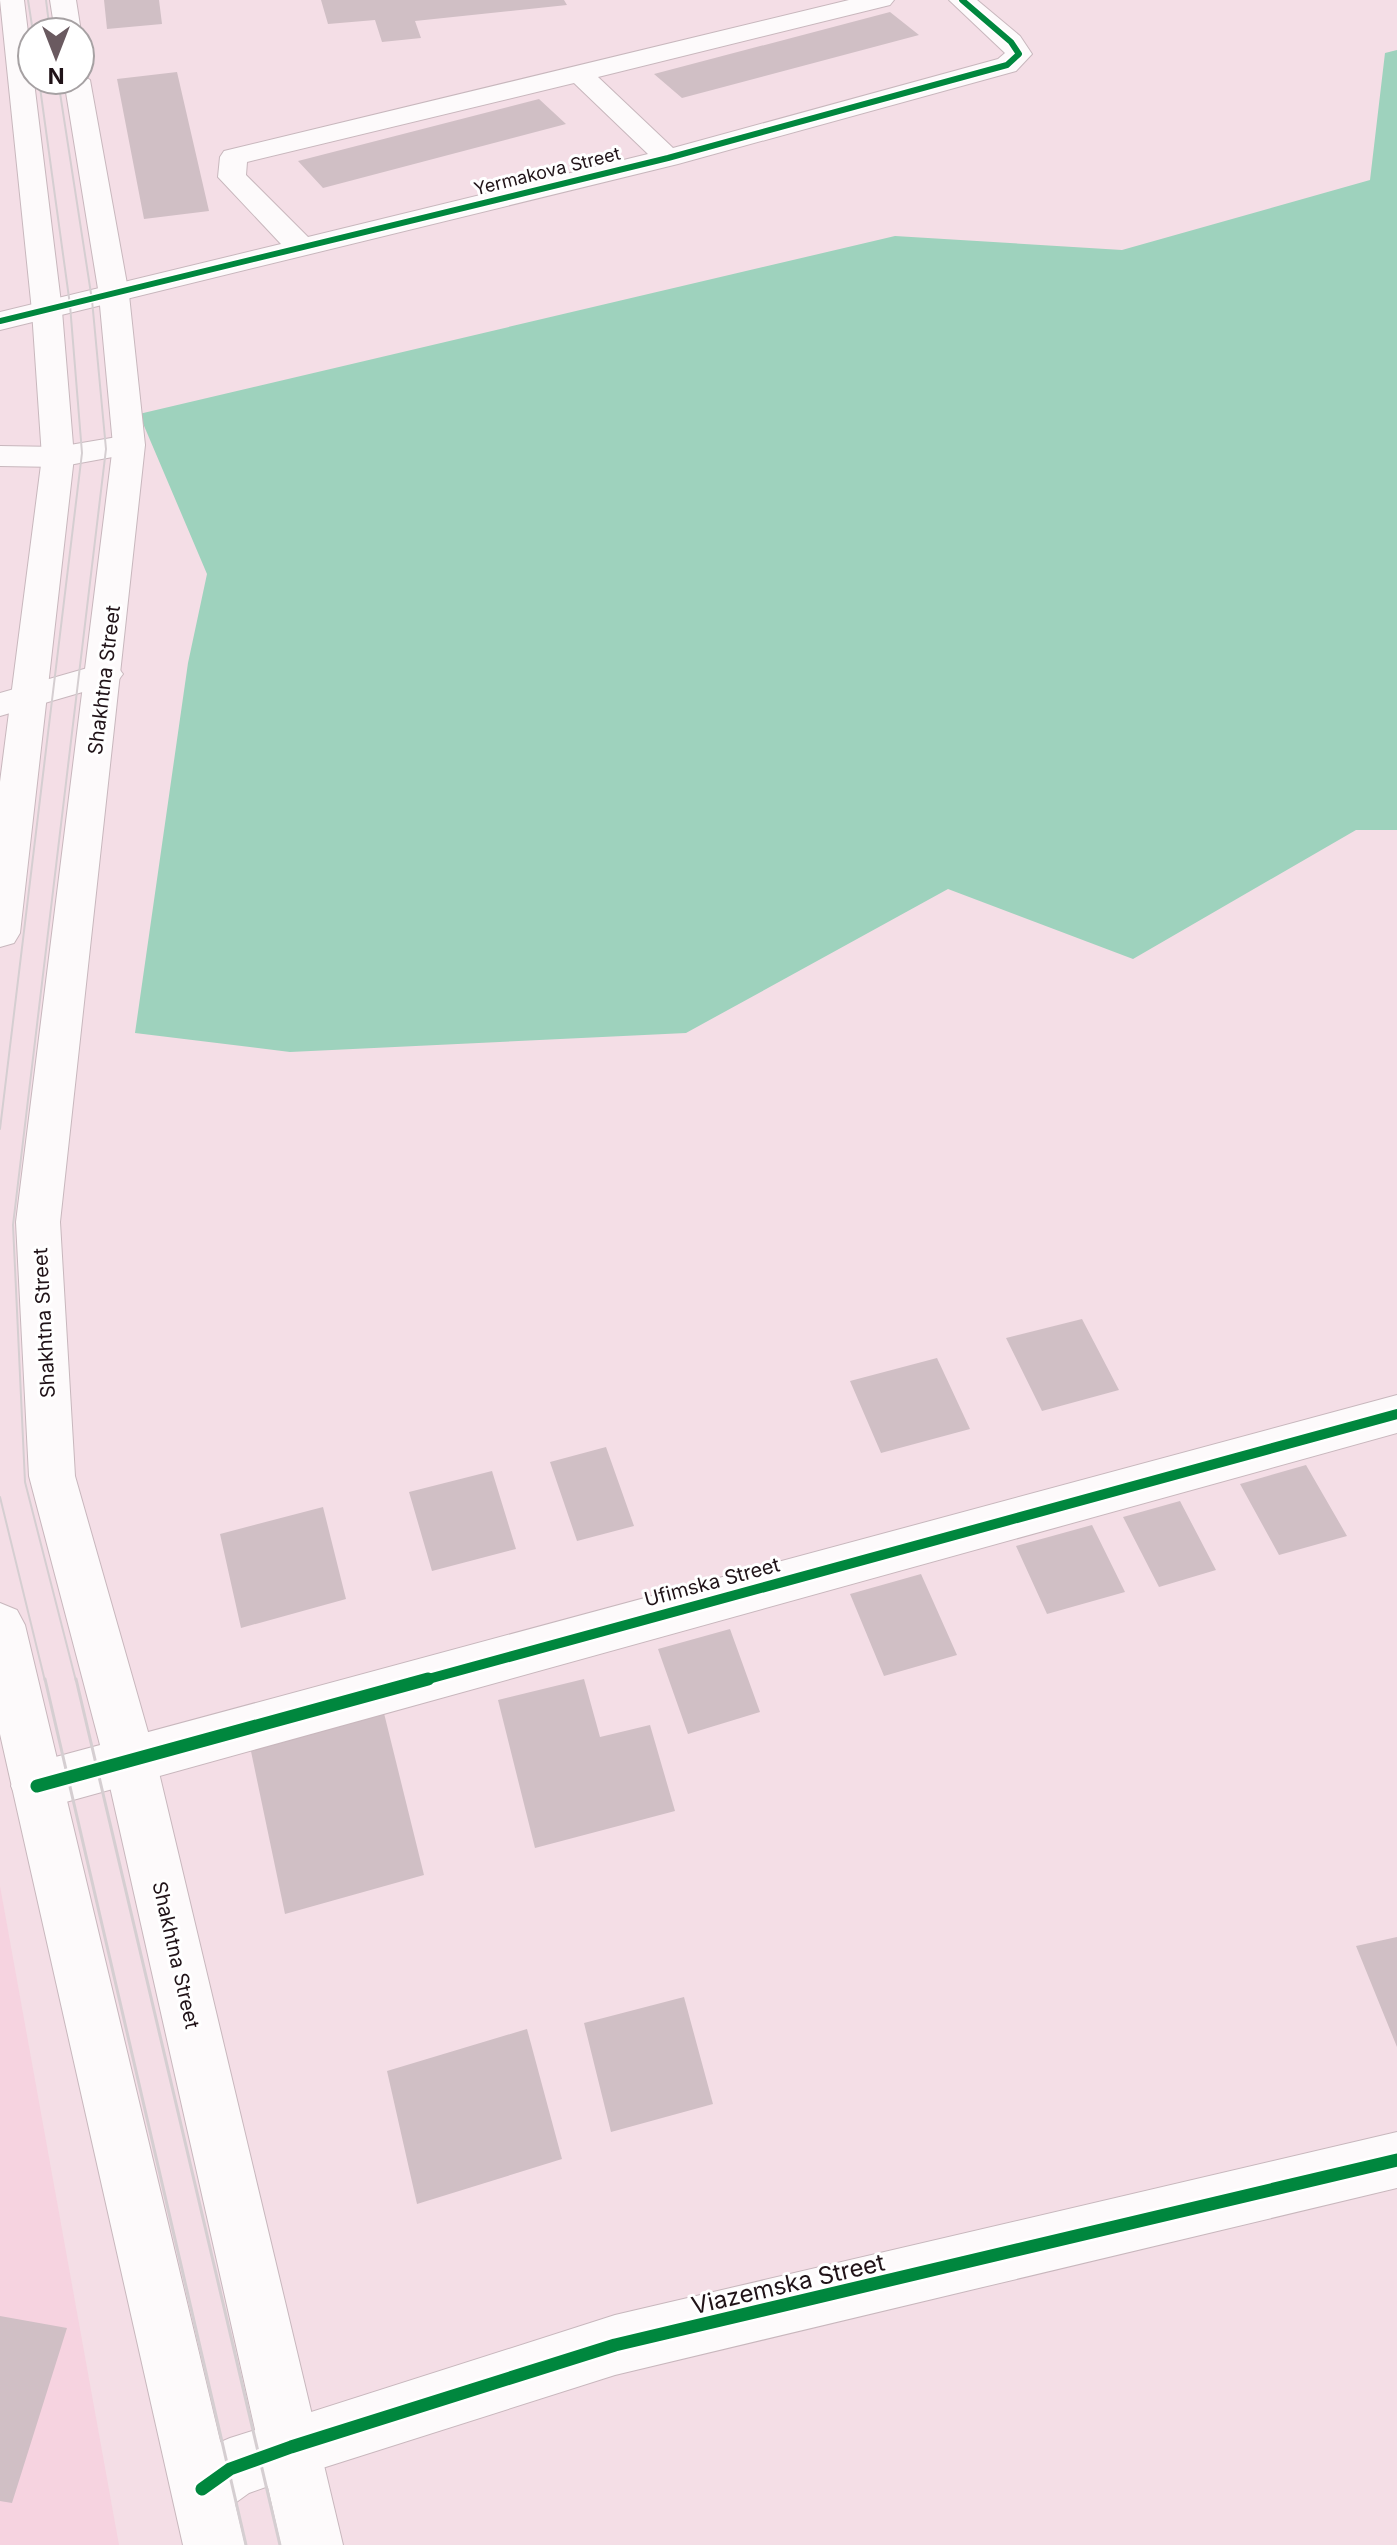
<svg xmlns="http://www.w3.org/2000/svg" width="1397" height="2545" font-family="Inter,sans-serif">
<rect width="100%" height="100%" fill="#f4dee6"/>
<path fill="#f6d3e0" d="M 0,1886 L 119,2545 L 0,2545 Z"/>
<path fill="#9ed2bd" d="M 1397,50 L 1397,830 L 1356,830 L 1133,959 L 948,889 L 686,1033 L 290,1052 L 135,1033 L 188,663 L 207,574 L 139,414 L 895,236 L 1122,250 L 1370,180 L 1385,53 Z"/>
<path fill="#d0bfc5" d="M 104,0 L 159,0 L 162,24 L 107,29 Z
M 321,0 L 564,0 L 567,5 L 415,21 L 421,38 L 382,42 L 375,20 L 328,24 Z
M 890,12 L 919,35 L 682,98 L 654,74 Z
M 177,72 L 209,211 L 144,219 L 117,79 Z
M 539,99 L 566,124 L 323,188 L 298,161 Z
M 1082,1319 L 1119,1390 L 1042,1411 L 1006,1338 Z
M 937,1358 L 970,1429 L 881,1453 L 850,1381 Z
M 606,1447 L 634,1526 L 577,1541 L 550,1462 Z
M 1306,1465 L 1347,1536 L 1279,1555 L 1240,1484 Z
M 492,1471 L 516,1549 L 432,1571 L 409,1492 Z
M 1180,1501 L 1216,1570 L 1159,1587 L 1123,1517 Z
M 323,1507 L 346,1599 L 241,1628 L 220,1534 Z
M 1092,1525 L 1125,1592 L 1047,1614 L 1016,1546 Z
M 921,1574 L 957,1655 L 884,1676 L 850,1594 Z
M 730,1629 L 760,1712 L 688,1734 L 658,1649 Z
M 584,1679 L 600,1737 L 650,1725 L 675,1811 L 535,1848 L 498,1700 Z
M 381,1701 L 424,1875 L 285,1914 L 248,1737 Z
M 1397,1937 L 1397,2047 L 1356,1946 Z
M 684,1997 L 713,2104 L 611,2132 L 584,2023 Z
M 527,2029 L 562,2159 L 417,2204 L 387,2071 Z
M 0,2316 L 67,2328 L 12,2503 L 0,2501 Z"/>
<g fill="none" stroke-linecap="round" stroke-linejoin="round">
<defs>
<path id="minor" d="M 849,0 L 894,0 L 890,5 L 598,77 L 673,148 L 998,59 L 1005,53 L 949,0 L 977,0 L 1020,36 L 1032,54 L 1016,71 L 678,164 L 0,330 L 0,312 L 281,244 L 218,177 L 220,157 L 224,151 ZM 574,83 L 648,154 L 308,237 L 246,175 L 247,162 Z
M 129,435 L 140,438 L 145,445 L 140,452 L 58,467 L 0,466 L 0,446 L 58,447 Z
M 105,663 L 117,666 L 123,674 L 117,682 L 0,716 L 0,693 Z
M 1397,1395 L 1397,1433 L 37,1810 L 19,1803 L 11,1786 L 19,1769 L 37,1762 Z
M 1397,2132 L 1397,2188 L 615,2375 L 291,2478 L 249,2493 L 224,2511 L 202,2520 L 180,2511 L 171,2489 C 183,2459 201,2450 230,2438 L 615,2315 Z"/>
<path id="secondary" d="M 0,0 L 24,0 L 62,311 L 74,457 L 20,933 L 14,943 L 0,947 L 0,782 L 42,457 L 32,311 Z
M 50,0 L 76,0 L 81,32 L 80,33 L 55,32 Z
M 80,73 L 90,80 L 129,295 L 145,445 L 60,1222 L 75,1476 L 156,1760 L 343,2545 L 281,2545 L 104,1760 L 29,1476 L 16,1222 L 113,445 L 99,295 L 64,80 L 80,80 Z
M 0,1603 L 17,1610 L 25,1625 L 245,2545 L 183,2545 L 0,1734 Z"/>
</defs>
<use href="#minor" stroke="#c8b7bd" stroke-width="2"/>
<use href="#secondary" stroke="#c8b7bd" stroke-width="2"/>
<use href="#minor" fill="#fdfafb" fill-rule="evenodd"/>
<use href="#secondary" fill="#fdfafb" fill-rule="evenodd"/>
<path stroke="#d5ced1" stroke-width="2" d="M 28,0 L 33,32
M 46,0 L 50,32
M 58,80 L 92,300 L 106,449 L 13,1225 L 25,1482 L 76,1681
M 0,1129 L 82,453 L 70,305 L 39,80
M 0,1497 L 45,1681"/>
<path stroke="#d5ced1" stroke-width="3" d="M 45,1679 L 246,2545
M 76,1679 L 280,2545"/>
<defs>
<path id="cycleway-far2" d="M 0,321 L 668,158 L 1007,65 L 1019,54 L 1011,42 L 962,0"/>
<path id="cycleway-far1" d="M 421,1681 L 1397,1414"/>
<path id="cycleway" d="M 37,1786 L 428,1679
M 202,2489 L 230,2469 L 291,2447 L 615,2345 L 1397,2160"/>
</defs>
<use href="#cycleway-far2" stroke="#fff" stroke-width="9"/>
<use href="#cycleway-far1" stroke="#fff" stroke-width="15"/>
<use href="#cycleway" stroke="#fff" stroke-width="18"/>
<use href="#cycleway-far2" stroke="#00873e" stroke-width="6"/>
<use href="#cycleway-far1" stroke="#00873e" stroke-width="10"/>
<use href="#cycleway" stroke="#00873e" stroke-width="13"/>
</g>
<g text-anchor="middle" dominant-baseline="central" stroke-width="6" stroke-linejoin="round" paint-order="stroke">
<g font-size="18" fill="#201318" stroke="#fff">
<text transform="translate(547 171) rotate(-14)">Yermakova Street</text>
</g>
<g font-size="20" fill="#201318" stroke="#fff">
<text transform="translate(104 680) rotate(-83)">Shakhtna Street</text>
<text transform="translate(44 1323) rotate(-93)">Shakhtna Street</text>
<text transform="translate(712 1582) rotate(-15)">Ufimska Street</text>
<text transform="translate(176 1955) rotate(77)">Shakhtna Street</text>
</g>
<g font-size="24" fill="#201318" stroke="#fff">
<text transform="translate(788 2284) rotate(-13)">Viazemska Street</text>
</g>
</g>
<g transform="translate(56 56) rotate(180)"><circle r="38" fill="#ffffff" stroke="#a6a1a3" stroke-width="2"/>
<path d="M0-6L14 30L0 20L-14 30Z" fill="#6a5a60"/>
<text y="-12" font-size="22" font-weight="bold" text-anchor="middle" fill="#201318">N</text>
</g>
</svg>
